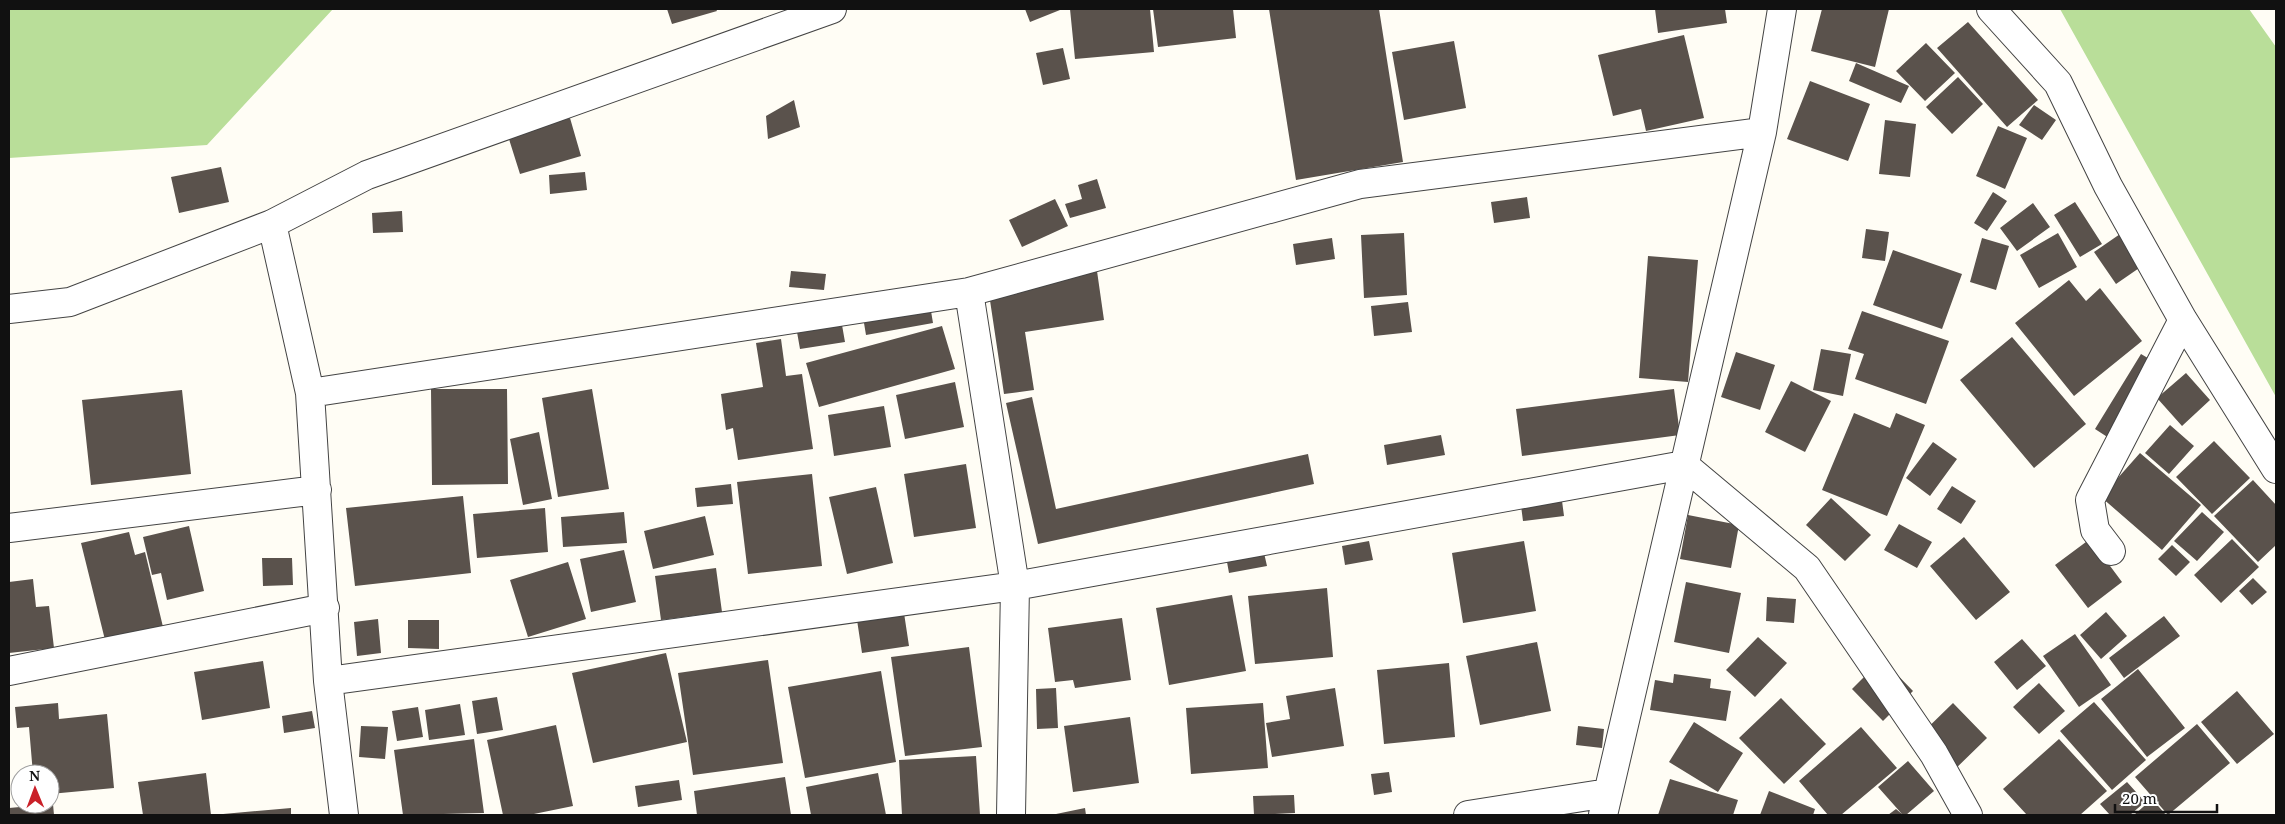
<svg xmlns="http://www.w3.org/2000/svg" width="2285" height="824" font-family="'Noto Serif',serif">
<rect width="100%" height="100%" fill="#fffdf5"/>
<path fill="#b9de99" d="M 9,9 L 333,9 L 207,145 L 9,158 Z
M 2060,9 L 2249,9 L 2276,47 L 2276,397 Z"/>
<path fill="#5a524c" d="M 667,9 L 716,9 L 717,11 L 672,24 Z
M 1025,9 L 1060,9 L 1060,10 L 1030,22 Z
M 1070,9 L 1150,9 L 1154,52 L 1075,59 Z
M 1153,9 L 1233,9 L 1236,38 L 1158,47 Z
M 1269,9 L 1379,9 L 1403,162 L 1296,180 Z
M 1655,9 L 1725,9 L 1727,23 L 1658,33 Z
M 1822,9 L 1889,9 L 1875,67 L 1811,51 Z
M 1968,22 L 2038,100 L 2007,127 L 1937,48 Z
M 1684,35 L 1704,118 L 1646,131 L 1641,109 L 1613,116 L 1598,55 Z
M 1454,41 L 1466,108 L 1404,120 L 1392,52 Z
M 1926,43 L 1955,73 L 1925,101 L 1896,71 Z
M 1063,48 L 1070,79 L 1043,85 L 1036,53 Z
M 1856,63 L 1909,86 L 1901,103 L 1849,81 Z
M 1958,77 L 1983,104 L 1952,134 L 1926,107 Z
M 1810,81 L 1870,104 L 1848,161 L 1787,139 Z
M 794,100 L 800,127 L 768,139 L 766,116 Z
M 2034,105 L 2056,120 L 2042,140 L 2019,125 Z
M 570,118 L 581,156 L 520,174 L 508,136 Z
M 1885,120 L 1916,124 L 1910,177 L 1879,174 Z
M 1998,126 L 2027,138 L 2005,189 L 1976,176 Z
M 221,167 L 229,202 L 179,213 L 171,177 Z
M 585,172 L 587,190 L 550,194 L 549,175 Z
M 1097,179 L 1106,208 L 1070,218 L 1065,204 L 1082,199 L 1078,185 Z
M 1993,192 L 2007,201 L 1987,231 L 1974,223 Z
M 1527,197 L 1530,218 L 1494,223 L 1491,202 Z
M 1055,199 L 1068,226 L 1022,247 L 1009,220 Z
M 2075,202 L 2102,244 L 2080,257 L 2054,215 Z
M 2033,203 L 2050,227 L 2017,251 L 2000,228 Z
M 402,211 L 403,232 L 373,233 L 372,213 Z
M 1866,229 L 1889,232 L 1885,261 L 1862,258 Z
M 2123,232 L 2145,264 L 2116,284 L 2094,252 Z
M 1404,233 L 1407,295 L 1364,298 L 1361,235 Z
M 2058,233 L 2077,267 L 2039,288 L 2020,255 Z
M 1332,238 L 1335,259 L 1296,265 L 1293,244 Z
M 1982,238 L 2009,246 L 1996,290 L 1970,282 Z
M 1893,250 L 1962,274 L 1942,329 L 1873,305 Z
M 1648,256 L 1698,260 L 1688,382 L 1639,378 Z
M 791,271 L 826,274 L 824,290 L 789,287 Z
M 1097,271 L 1104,320 L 1025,332 L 1034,390 L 1004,394 L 988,287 Z
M 2069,280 L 2086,301 L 2100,288 L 2142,341 L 2074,396 L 2015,323 Z
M 1408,302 L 1412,332 L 1374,336 L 1371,306 Z
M 930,305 L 933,323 L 866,335 L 863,317 Z
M 1862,311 L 1949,341 L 1926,404 L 1855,379 L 1864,354 L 1848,349 Z
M 842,325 L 845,342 L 800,349 L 797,332 Z
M 942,326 L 955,369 L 819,407 L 806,363 Z
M 2012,337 L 2086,424 L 2034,468 L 1960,380 Z
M 781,339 L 786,376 L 802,374 L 813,449 L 738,460 L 733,428 L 726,430 L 721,394 L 763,387 L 756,343 Z
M 1821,349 L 1851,354 L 1843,396 L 1813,390 Z
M 1736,352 L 1775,365 L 1760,410 L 1721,397 Z
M 2141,354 L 2158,364 L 2112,440 L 2095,429 Z
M 2186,373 L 2210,400 L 2182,426 L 2157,398 Z
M 1791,381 L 1831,401 L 1805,452 L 1765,432 Z
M 955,382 L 964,427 L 905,439 L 896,395 Z
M 431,389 L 507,389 L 508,484 L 432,485 Z
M 592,389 L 609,489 L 558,497 L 542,398 Z
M 1674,389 L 1680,435 L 1522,456 L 1516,409 Z
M 182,390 L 191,474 L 91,485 L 82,400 Z
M 1032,397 L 1056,509 L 1308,454 L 1314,484 L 1038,544 L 1006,403 Z
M 884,406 L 891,447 L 834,456 L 828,415 Z
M 1854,413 L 1890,428 L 1896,413 L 1925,425 L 1887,516 L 1822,490 Z
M 2170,425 L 2194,446 L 2169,474 L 2145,453 Z
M 539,432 L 552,499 L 523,505 L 510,439 Z
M 1441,435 L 1445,455 L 1387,465 L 1384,445 Z
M 2214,441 L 2250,478 L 2212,514 L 2176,477 Z
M 1933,442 L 1957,459 L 1930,496 L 1906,478 Z
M 2140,453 L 2201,505 L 2162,550 L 2101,497 Z
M 966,464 L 976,528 L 914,537 L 904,474 Z
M 812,474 L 822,566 L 748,574 L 737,482 Z
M 2253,480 L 2276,505 L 2276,545 L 2258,562 L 2214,516 Z
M 731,484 L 733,504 L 697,507 L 695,488 Z
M 1952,486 L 1976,501 L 1961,524 L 1937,509 Z
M 876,487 L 893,563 L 847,574 L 829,497 Z
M 1561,493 L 1564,516 L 1523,521 L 1520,498 Z
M 463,496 L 471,573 L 355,586 L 346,508 Z
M 1831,498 L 1871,535 L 1845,561 L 1806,525 Z
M 545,508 L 548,552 L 477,558 L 473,514 Z
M 624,512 L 627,543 L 563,547 L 561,517 Z
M 2202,512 L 2224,532 L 2197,561 L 2174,541 Z
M 1688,515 L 1739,525 L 1731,568 L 1680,559 Z
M 705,516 L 714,555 L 653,569 L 644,531 Z
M 1899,524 L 1932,542 L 1917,568 L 1884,550 Z
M 189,526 L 204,591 L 167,600 L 161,573 L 152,575 L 143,537 Z
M 129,532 L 135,555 L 145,552 L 164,631 L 106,644 L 81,543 Z
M 1964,537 L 2010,592 L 1976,620 L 1930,566 Z
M 2090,539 L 2122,582 L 2088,608 L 2055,565 Z
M 2232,539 L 2259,567 L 2221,603 L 2194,575 Z
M 1369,541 L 1373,560 L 1345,565 L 1342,546 Z
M 1524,541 L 1536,611 L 1463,623 L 1452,553 Z
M 1262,544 L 1267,566 L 1229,573 L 1225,551 Z
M 2172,545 L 2190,562 L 2176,576 L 2158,559 Z
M 624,550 L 636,602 L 591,612 L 580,559 Z
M 262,558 L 292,558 L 293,585 L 263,586 Z
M 568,562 L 586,619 L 528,637 L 510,580 Z
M 716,568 L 722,612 L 661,620 L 655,576 Z
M 2253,578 L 2267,592 L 2252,605 L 2239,591 Z
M 33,579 L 36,607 L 49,606 L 54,648 L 9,653 L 9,582 Z
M 1686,582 L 1741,593 L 1729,653 L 1674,642 Z
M 1327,588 L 1333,657 L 1255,664 L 1248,596 Z
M 1232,595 L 1246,671 L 1169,685 L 1156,608 Z
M 1767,597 L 1796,599 L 1794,623 L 1766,621 Z
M 2106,612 L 2127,636 L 2101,659 L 2080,635 Z
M 904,613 L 909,646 L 862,653 L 857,620 Z
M 2164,616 L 2180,636 L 2124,678 L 2109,658 Z
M 1122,618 L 1131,680 L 1075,688 L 1073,680 L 1055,682 L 1048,628 Z
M 378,619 L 381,653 L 357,656 L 354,622 Z
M 408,620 L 439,620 L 439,649 L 408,648 Z
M 2075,634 L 2111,685 L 2079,707 L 2043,656 Z
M 1758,637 L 1787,663 L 1755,697 L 1726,670 Z
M 2022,639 L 2046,666 L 2017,690 L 1994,662 Z
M 1537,642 L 1551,711 L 1480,725 L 1466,656 Z
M 969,647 L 982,747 L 905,756 L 891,657 Z
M 666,653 L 687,742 L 593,763 L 572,673 Z
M 1882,659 L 1913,691 L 1883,721 L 1852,689 Z
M 768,660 L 783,763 L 693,775 L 678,673 Z
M 263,661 L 270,708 L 202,720 L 194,672 Z
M 1449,663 L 1455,737 L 1384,744 L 1377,670 Z
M 2138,669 L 2185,728 L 2147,757 L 2101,699 Z
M 881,671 L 896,762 L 805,778 L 788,687 Z
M 1674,674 L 1711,679 L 1710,688 L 1731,691 L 1726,721 L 1650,710 L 1655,680 L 1673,683 Z
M 2039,683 L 2065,711 L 2039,734 L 2013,707 Z
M 1056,688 L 1058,728 L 1037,729 L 1036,689 Z
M 1335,688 L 1344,746 L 1272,757 L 1266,723 L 1290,719 L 1286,696 Z
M 2237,691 L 2274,734 L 2237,764 L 2201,722 Z
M 497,697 L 503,730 L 477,734 L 472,701 Z
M 1781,698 L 1826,744 L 1784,784 L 1739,738 Z
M 2094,702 L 2146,760 L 2112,790 L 2060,731 Z
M 58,703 L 59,719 L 107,714 L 114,788 L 50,794 L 50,774 L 33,774 L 29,727 L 17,728 L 15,707 Z
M 1263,703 L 1268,768 L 1191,774 L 1186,708 Z
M 1953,703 L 1987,738 L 1947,777 L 1913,742 Z
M 460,704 L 465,735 L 429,740 L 425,710 Z
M 418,707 L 423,737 L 397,741 L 392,711 Z
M 312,711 L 315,728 L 284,733 L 282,716 Z
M 1130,717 L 1139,783 L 1073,792 L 1064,726 Z
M 1694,722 L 1743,753 L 1718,792 L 1669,762 Z
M 2197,724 L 2230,763 L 2168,815 L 2135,777 Z
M 556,725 L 573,806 L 529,815 L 503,815 L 487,740 Z
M 361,726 L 388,727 L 385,759 L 359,757 Z
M 1578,726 L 1604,729 L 1602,748 L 1576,745 Z
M 1861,727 L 1897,768 L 1841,815 L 1828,815 L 1799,781 Z
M 474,739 L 484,813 L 403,815 L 394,750 Z
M 2059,739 L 2107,791 L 2080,815 L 2027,815 L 2003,789 Z
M 976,756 L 980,815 L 902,815 L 899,760 Z
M 1908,761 L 1934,791 L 1906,815 L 1888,815 L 1896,809 L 1902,814 L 1878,787 Z
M 1389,772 L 1392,792 L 1374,795 L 1371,774 Z
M 206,773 L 211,815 L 143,815 L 138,782 Z
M 878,773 L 886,815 L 811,815 L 806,787 Z
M 785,777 L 791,815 L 697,815 L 694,791 Z
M 1670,779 L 1738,800 L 1733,815 L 1658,815 Z
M 679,780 L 682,800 L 638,807 L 635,786 Z
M 2127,782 L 2145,802 L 2130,815 L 2110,815 L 2100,804 Z
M 1769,791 L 1815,809 L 1813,815 L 1760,815 Z
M 1294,795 L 1295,813 L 1254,815 L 1253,796 Z
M 2152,799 L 2166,815 L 2134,815 Z
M 53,804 L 54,815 L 9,815 L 9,808 Z
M 291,808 L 291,815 L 223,815 L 223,814 Z
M 1085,808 L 1086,815 L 1056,815 L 1056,814 Z"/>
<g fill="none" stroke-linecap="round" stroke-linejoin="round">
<defs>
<path id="street" d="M 1991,9 L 2058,83 L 2108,186 L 2183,320 L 2276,469
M 272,224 L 310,393 L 328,681 L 344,815
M 969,292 L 1015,586 L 1011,815
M 9,309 L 70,302 L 272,224 L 367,175 L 832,9
M 310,393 L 969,292 L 1360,184 L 1762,132
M 9,528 L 317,490
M 2111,551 L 2095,530 L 2090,500 L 2183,320
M 9,671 L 325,608
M 328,681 L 1015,586 L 1684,465 L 1807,568 L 1934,754 L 1968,815
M 1468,815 L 1608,793
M 1603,815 L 1762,132 L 1782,9"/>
</defs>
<use href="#street" stroke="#444" stroke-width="30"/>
<use href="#street" stroke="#fff" stroke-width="28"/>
</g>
<rect width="2285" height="824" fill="none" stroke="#111111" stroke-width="20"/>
<g transform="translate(35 789) rotate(359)"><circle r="24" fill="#ffffff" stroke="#a0a0a0"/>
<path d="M0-4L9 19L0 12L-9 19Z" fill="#ca2029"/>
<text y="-8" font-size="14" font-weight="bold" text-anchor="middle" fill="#111111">N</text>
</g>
<path d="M2115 804v8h102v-8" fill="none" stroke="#111111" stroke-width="2.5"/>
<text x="2122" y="804" font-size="15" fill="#111111" stroke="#ffffff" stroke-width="4" paint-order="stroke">20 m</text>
</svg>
